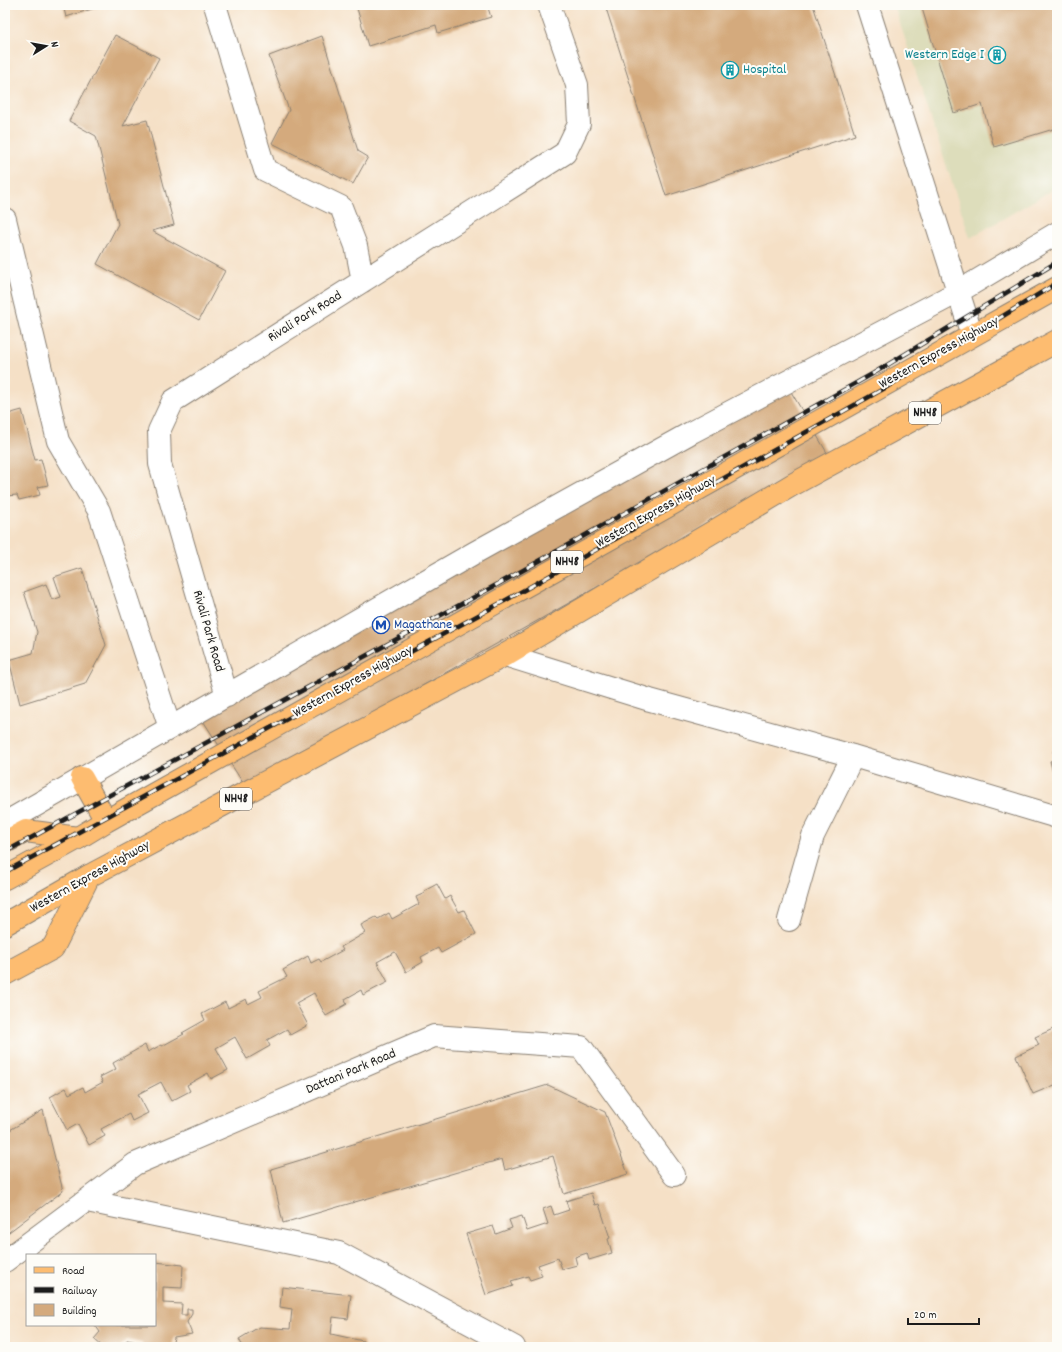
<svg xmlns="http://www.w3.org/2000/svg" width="1062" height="1352" font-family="Dekko,sans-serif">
<rect width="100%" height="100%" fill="#fdfcf7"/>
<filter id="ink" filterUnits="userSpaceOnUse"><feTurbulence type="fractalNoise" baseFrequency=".025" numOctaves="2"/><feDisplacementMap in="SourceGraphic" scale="8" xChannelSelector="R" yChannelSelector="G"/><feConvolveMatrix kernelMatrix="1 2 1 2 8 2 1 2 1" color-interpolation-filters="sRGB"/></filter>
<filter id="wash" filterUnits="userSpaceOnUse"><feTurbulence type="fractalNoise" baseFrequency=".012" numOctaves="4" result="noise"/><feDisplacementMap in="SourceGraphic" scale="16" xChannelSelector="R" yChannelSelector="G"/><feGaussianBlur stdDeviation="0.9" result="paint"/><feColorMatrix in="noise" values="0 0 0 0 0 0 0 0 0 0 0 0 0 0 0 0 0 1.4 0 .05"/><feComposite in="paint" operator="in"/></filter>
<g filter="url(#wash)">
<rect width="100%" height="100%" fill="#f5e0c6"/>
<path fill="#ddb" d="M 894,5 L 1057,5 L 1057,187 L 970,238 Z"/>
<g id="blocks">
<path fill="#d4aa7d" d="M 63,5 L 105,5 L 66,17 Z
M 356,5 L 487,5 L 491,17 L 438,33 L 436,25 L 368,46 Z
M 605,5 L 813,5 L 855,135 L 666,196 Z
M 921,5 L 1057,5 L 1057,128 L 994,147 L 982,104 L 954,113 Z
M 115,35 L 159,58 L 123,126 L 147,120 L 174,225 L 152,231 L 225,271 L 199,320 L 97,264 L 118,224 L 96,136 L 69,121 Z
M 322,36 L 358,151 L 368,157 L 353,184 L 272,143 L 289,110 L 269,56 Z
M 787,385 L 829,456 L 245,786 L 200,716 Z
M 22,410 L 35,460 L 41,459 L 48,485 L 38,487 L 40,495 L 19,500 L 17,495 L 5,496 L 5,423 L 9,424 L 8,414 Z
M 82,568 L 106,645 L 85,684 L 20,704 L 9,660 L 33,653 L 37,632 L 24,592 L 46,584 L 52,600 L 61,597 L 54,577 Z
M 1057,750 L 1057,781 L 1055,781 L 1050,761 L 1055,760 L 1053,751 Z
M 437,884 L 445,899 L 450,896 L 459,912 L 464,910 L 476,934 L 441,953 L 438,948 L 421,957 L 423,962 L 406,972 L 395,952 L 377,962 L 388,982 L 363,995 L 361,990 L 345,999 L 347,1004 L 326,1016 L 314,993 L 296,1003 L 308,1025 L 290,1035 L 287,1029 L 267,1040 L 270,1046 L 247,1059 L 235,1037 L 216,1048 L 228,1070 L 211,1079 L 208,1073 L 187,1085 L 190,1091 L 171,1101 L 161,1082 L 138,1094 L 148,1113 L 132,1121 L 129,1114 L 101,1129 L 105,1136 L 89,1145 L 78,1124 L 67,1130 L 50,1097 L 66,1088 L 69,1094 L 83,1087 L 85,1092 L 103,1082 L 100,1077 L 116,1069 L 113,1063 L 145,1045 L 148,1052 L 161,1045 L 162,1046 L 184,1034 L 182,1033 L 205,1020 L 202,1014 L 225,1002 L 228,1008 L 246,999 L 248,1004 L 262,997 L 259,991 L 287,977 L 283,970 L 308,956 L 311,963 L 319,959 L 321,962 L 343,950 L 341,947 L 365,933 L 361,925 L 376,917 L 378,919 L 389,913 L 392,919 L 419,904 L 416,897 L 425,893 L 424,891 Z
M 1053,1029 L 1057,1038 L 1057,1084 L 1033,1094 L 1016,1056 L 1039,1045 L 1035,1037 Z
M 548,1085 L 605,1112 L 628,1174 L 564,1194 L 553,1156 L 505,1170 L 502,1159 L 283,1223 L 271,1169 Z
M 43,1110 L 63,1191 L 5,1235 L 5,1133 Z
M 591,1193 L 595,1205 L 599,1204 L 610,1238 L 608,1239 L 612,1253 L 589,1260 L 587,1253 L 575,1257 L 577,1265 L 562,1269 L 558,1258 L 538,1265 L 542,1276 L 530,1280 L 528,1276 L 511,1281 L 513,1286 L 486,1295 L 466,1234 L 493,1226 L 496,1234 L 512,1228 L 509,1220 L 522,1216 L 527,1231 L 548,1224 L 543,1209 L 551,1206 L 554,1215 L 569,1210 L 566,1201 Z
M 155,1262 L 183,1265 L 182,1288 L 163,1287 L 163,1303 L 182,1304 L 181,1315 L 187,1315 L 187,1309 L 192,1309 L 192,1314 L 187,1322 L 192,1334 L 174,1337 L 172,1347 L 144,1347 L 142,1343 L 127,1340 L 120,1347 L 103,1347 L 94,1339 L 100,1332 L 95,1325 L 155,1325 Z
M 282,1287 L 351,1295 L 348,1319 L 333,1317 L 331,1334 L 363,1341 L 364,1347 L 243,1347 L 239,1339 L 259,1327 L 290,1329 L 292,1309 L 280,1307 Z"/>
</g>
</g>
<g filter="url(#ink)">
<use href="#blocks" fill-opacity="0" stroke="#887e71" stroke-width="1"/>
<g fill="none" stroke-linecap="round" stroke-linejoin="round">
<defs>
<path id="minor" d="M 215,5 L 265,170 L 341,207 L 356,246 L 363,281
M 867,5 L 972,335
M 5,219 L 58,441 L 99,511 L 170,728
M 505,655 L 650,700 L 853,756 L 1057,817
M 227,696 L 160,464 L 159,431 L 173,401 L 565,153 L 579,124 L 577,85 L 549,5
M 5,823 L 474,553 L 692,432 L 958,292 L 1057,233
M 789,920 L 813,836 L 853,756
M 87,1201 L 339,1253 L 514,1347
M 5,1261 L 135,1164 L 434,1036 L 581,1047 L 674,1175"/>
<path id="major" d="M 5,842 L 26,831 L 78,838
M 5,974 L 53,948 L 89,876"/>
<path id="highway" d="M 82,778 L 106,821
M 5,878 L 78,838 L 106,821 L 1057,288
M 5,924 L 89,876 L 505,655 L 792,485 L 1057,341"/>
</defs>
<use href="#minor" stroke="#887e71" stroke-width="24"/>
<use href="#major" stroke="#887e71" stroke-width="24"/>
<use href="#highway" stroke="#887e71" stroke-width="24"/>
<use href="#minor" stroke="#fff" stroke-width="22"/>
<use href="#major" stroke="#fdbc70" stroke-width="22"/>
<use href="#highway" stroke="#fdbc70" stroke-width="22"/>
<defs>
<path id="rail" d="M 5,852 L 500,583 L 874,373 L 1057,262
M 5,872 L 508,599 L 885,388 L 1057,283"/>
</defs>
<use href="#rail" stroke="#1c1c1c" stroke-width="4.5"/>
<use href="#rail" stroke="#fdfcf7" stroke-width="3" stroke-dasharray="9" stroke-linecap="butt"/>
</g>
</g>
<defs>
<symbol id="building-ring" viewBox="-11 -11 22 22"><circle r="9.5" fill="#fdfcf7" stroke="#0f9aa8" stroke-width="1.5"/><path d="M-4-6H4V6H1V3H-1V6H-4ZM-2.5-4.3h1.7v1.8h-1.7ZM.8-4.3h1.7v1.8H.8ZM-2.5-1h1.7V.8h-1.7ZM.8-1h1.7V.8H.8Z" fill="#0f9aa8"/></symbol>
<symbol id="metro-ring" viewBox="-11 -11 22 22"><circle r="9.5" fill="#fdfcf7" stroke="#1a4fb4" stroke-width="1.5"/><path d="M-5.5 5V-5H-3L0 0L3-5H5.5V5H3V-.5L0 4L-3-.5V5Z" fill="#1a4fb4"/></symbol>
</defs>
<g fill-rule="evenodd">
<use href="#building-ring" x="987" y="45" width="20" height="20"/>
<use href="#building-ring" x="720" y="60" width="20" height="20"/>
<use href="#metro-ring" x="371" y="615" width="20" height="20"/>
</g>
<g text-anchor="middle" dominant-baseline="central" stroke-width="4" stroke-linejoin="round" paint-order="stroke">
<g fill="#fdfcf7" stroke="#605f5e" stroke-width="1">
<rect x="909" y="402" width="32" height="22" rx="3"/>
<rect x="551" y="551" width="32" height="22" rx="3"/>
<rect x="220" y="788" width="32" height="22" rx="3"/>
</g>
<g font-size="13" font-weight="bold" fill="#1c1c1c">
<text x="925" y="413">NH48</text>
<text x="567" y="562">NH48</text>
<text x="236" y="799">NH48</text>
</g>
<g font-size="14" fill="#0d838f" stroke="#fdfcf7" text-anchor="end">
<text x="984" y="55">Western Edge I</text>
<text x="743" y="70" text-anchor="start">Hospital</text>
</g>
<g font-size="14" fill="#1c1c1c" stroke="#fdfcf7">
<text transform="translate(305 317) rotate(-32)">Rivali Park Road</text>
<text transform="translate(939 353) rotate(-29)">Western Express Highway</text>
<text transform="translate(656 512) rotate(-29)">Western Express Highway</text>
<text transform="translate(208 631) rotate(74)">Rivali Park Road</text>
<text transform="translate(353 682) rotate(-29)">Western Express Highway</text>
<text transform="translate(90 877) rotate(-29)">Western Express Highway</text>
<text transform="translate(351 1072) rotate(-23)">Dattani Park Road</text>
</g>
<g font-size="14" fill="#164399" stroke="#fdfcf7" text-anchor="start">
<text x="394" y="625">Magathane</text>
</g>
</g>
<rect width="1062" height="1352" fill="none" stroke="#fdfcf7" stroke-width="20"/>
<rect x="26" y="1254" width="130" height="72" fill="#fdfcf7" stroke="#a3a29f"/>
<rect x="34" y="1267" width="20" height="6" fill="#fdbc70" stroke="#a3a29f"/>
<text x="62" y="1274" font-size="12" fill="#1c1c1c">Road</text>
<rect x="34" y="1287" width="20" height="6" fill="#1c1c1c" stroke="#a3a29f"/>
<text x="62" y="1294" font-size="12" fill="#1c1c1c">Railway</text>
<rect x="34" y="1304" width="20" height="12" fill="#d4aa7d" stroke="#a3a29f"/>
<text x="62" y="1314" font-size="12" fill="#1c1c1c">Building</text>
<g transform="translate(46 46) rotate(79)" stroke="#fdfcf7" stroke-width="3" paint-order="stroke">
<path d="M0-3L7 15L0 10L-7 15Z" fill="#1c1c1c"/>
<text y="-6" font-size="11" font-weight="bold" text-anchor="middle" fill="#1c1c1c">N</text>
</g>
<path d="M908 1318v6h71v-6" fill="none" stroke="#1c1c1c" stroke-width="2"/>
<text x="914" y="1318" font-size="12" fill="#1c1c1c" stroke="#fdfcf7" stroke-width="3" paint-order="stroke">20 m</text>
</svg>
